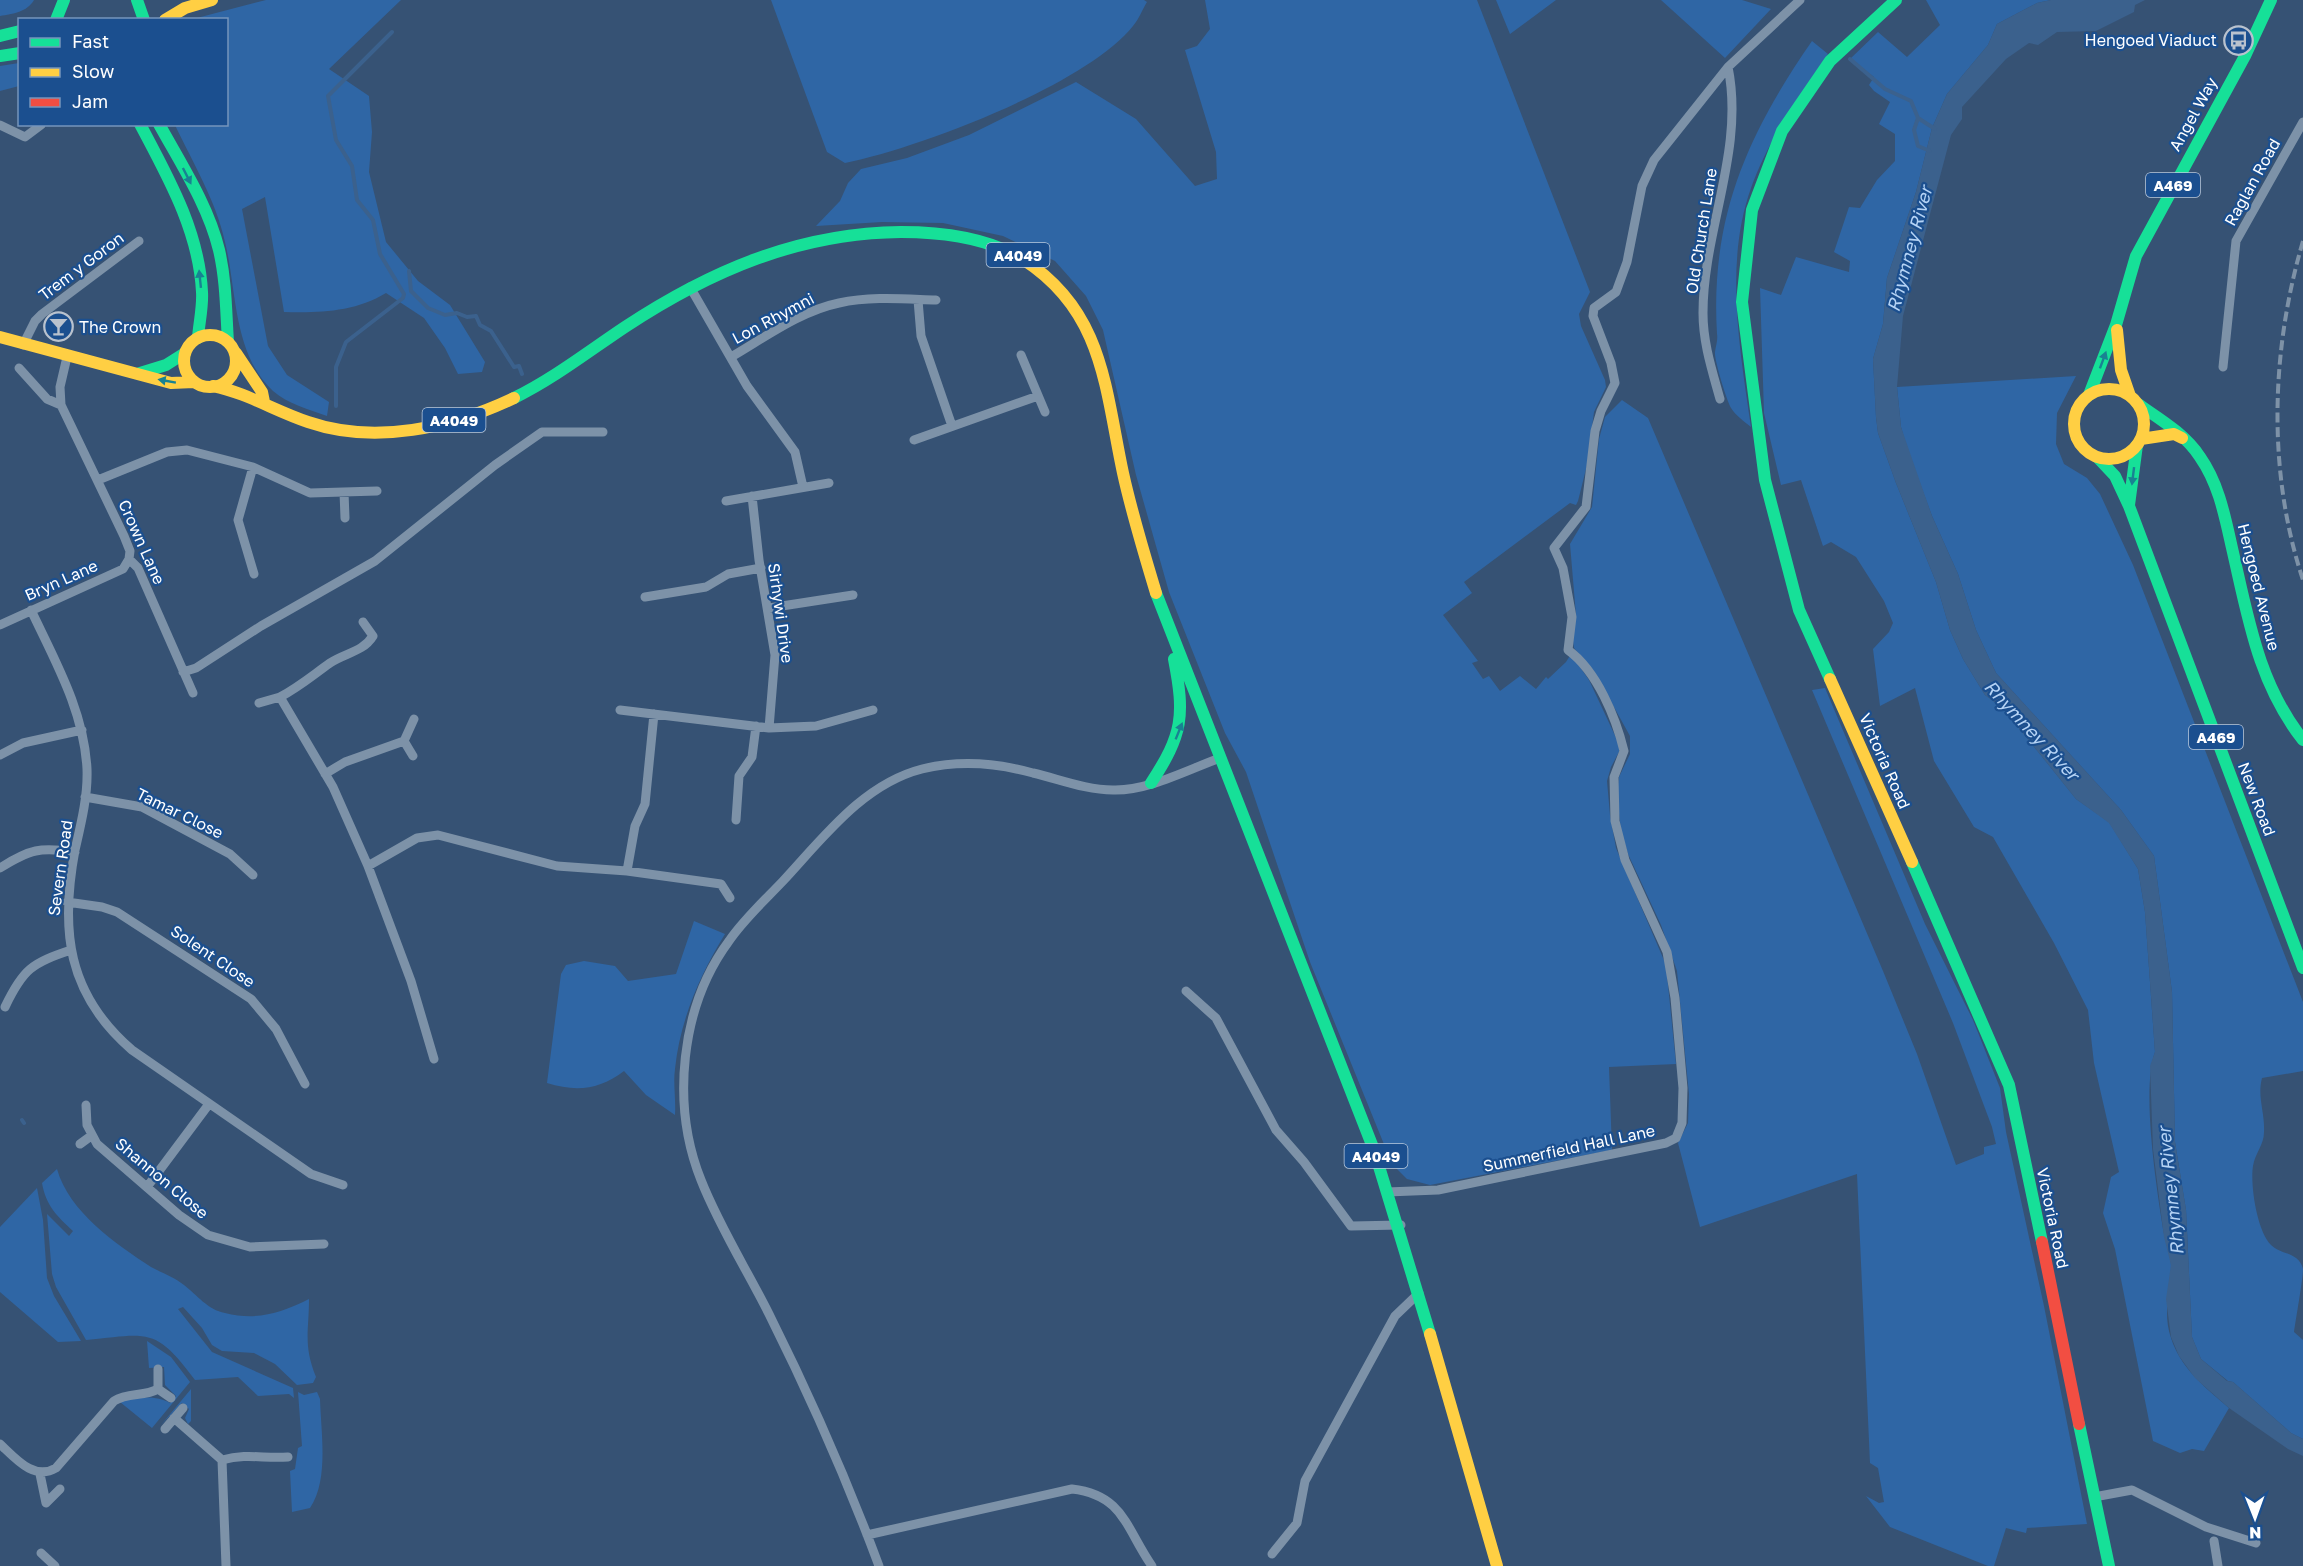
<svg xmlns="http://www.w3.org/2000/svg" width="2303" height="1566" font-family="'Golos Text',sans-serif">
<rect width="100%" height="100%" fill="#365274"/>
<path fill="#2f66a5" d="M 0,0 L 34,0 C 27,12 13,14 0,16 Z
M 266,0 L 401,0 L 329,69 L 369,96 L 372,132 L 369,172 L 386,242 L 418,281 L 450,305 L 485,362 L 482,372 L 458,374 L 445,348 L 424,318 L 386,293 C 355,312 319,313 284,312 L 265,197 L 242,209 L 268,346 L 287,375 L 329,402 L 327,416 C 308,409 288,404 273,391 C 233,354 237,291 225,242 C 216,201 193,163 175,125 L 226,124 L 226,20 L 193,19 Z
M 771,0 L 1144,0 L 1147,2 C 1142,10 1139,19 1133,26 C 1086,85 919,148 845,163 L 827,152 Z
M 1205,0 L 1477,0 L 1590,292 L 1579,314 L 1581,326 L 1605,380 L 1606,387 L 1594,412 L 1587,465 L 1578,501 L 1576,505 L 1570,503 L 1464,582 L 1472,593 L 1443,615 L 1478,661 L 1472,663 L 1483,679 L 1489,676 L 1500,691 L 1520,676 L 1536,689 L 1546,677 L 1548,679 L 1566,662 L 1571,654 L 1589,680 L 1619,744 L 1619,752 L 1611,767 L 1607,781 L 1610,815 L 1616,848 L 1666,965 L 1676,1064 L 1609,1067 L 1612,1150 L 1430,1185 L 1407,1179 L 1392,1164 L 1310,962 L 1246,772 L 1225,733 L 1169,592 L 1136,475 L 1103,330 L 1086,296 L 1055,261 L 1003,236 L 943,223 L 882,222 L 816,226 L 840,201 L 848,183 L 861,169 L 907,158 L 969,135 L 1076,82 L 1136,119 L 1195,186 L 1217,179 L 1216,152 L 1185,50 L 1197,46 L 1210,29 Z
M 1496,0 L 1556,0 L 1510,34 Z
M 1661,0 L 1742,0 L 1771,9 L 1725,58 Z
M 1926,0 L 2051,0 L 2037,3 L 1997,24 L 1988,45 L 1947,94 L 1932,128 L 1916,192 L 1887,278 L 1883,324 L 1873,359 L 1876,417 L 1878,433 L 1896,483 L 1936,582 L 1950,630 L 1963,659 L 1985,695 L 2003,708 L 2076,799 L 2109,822 L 2138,869 L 2145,912 L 2155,1052 C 2141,1089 2157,1193 2164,1234 C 2166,1245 2171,1256 2171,1266 C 2171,1291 2162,1311 2171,1338 C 2181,1369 2206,1388 2229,1408 L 2204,1451 L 2192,1449 L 2180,1453 L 2153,1441 L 2115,1249 L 2103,1213 L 2111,1177 L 2119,1172 L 2094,1063 L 2088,1010 L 2054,943 L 1993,837 L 1974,827 L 1934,761 L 1915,688 L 1880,706 L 1873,649 L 1889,632 L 1893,623 L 1884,601 L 1856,557 L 1831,542 L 1823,546 L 1801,480 L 1781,485 L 1764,413 L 1760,288 L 1781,295 L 1796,257 L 1849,272 L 1850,261 L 1834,252 L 1849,207 L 1860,208 L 1877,180 L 1895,161 L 1895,134 L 1879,124 L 1890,102 L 1874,91 L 1869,85 L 1874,77 L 1850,59 L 1878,32 L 1907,57 L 1940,25 Z
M 1812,41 L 1828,54 C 1799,96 1768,140 1751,188 C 1724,264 1740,350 1751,427 C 1745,422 1735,415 1731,408 C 1727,401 1714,360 1715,352 C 1716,345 1718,340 1717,334 C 1710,218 1747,135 1812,41 Z
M 19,63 L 19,86 L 0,91 L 0,66 Z
M 2076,376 L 2057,413 L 2056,444 L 2064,464 L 2087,478 L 2100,494 L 2133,565 L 2303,1002 L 2303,1071 L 2262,1078 C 2257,1097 2265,1112 2264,1132 C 2264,1145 2255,1153 2253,1166 C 2250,1185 2257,1231 2271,1245 C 2281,1255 2299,1252 2303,1269 C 2303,1279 2296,1318 2294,1332 L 2303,1340 L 2303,1439 L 2291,1433 L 2233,1382 L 2228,1381 L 2201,1359 L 2192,1337 L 2186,1210 L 2175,1142 L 2172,992 L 2154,856 L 2121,810 L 1996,673 L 1976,630 L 1958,574 L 1932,516 L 1908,451 L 1901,427 L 1897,387 Z
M 1622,400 L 1648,418 L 1883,971 L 1917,1054 L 1956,1165 L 1984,1154 L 1984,1147 L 1996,1144 L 1992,1127 L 1953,1023 L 1812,690 L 1825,688 L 1925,924 L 1973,1020 L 2000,1088 L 2006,1132 L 2044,1306 L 2087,1524 L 2027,1528 L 2026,1533 L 2006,1528 L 1994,1566 L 1988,1566 L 1890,1527 L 1866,1496 L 1879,1503 L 1884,1502 L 1878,1468 L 1870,1463 L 1857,1174 L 1700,1227 L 1678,1143 L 1688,1123 L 1689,1094 L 1677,971 L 1661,925 L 1628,854 L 1621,831 L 1617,795 L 1619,777 L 1630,754 L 1630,736 L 1594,671 L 1574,648 L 1573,641 L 1576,615 L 1570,544 L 1592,507 L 1599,439 L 1605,417 Z
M 694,921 L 725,934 C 700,975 680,1020 675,1069 C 673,1083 676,1100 675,1115 L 646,1095 L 624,1071 C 599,1090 576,1092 547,1083 L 561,974 L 566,965 L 584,961 L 615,966 L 628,981 L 676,974 Z
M 57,1169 C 69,1212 116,1244 151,1267 C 162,1273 174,1277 184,1285 C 197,1295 208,1310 225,1313 C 257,1321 281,1313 309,1299 C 309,1332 303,1344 316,1377 L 313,1383 L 297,1385 L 275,1364 L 254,1353 L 222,1351 L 212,1345 L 202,1328 L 183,1307 L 178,1309 L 212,1352 L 293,1388 L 294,1398 L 289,1394 L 258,1396 L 238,1377 L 195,1380 C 155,1326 148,1334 86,1340 L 56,1287 L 52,1274 L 47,1214 L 69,1236 L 73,1231 C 57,1216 46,1206 42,1183 Z
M 37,1188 L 43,1220 L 47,1278 L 54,1296 L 81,1341 L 58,1342 L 0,1292 L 0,1227 Z
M 147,1341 L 171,1357 L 190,1382 L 152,1428 L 120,1402 C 135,1397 156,1395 170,1403 L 176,1396 L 165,1385 L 164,1367 L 149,1368 Z
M 191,1389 L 191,1421 L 188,1424 L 185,1418 L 189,1409 L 182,1403 L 161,1425 Z
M 298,1392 L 304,1395 L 317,1392 L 320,1399 C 321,1433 329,1480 310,1508 L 292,1512 L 290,1471 L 295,1469 L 298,1448 L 302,1446 Z"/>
<path fill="#3b618d" d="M 2051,0 L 2145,0 L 2135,5 L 2134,12 L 2096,31 L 2057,32 L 2038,45 L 2029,43 L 2006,59 L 1962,107 L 1962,119 L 1951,135 L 1903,316 L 1897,387 L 1901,427 L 1932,516 L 1958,574 L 1976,630 L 1996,673 L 2121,810 L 2154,856 L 2172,992 L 2175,1142 L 2186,1210 L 2192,1337 L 2201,1359 L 2227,1381 L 2233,1382 L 2291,1433 L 2303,1439 L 2303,1456 L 2288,1449 L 2229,1408 L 2195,1378 L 2179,1356 L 2171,1337 L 2166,1299 L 2171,1265 L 2164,1237 L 2153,1149 L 2150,1066 L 2155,1052 L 2145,912 L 2138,869 L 2109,823 L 2076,799 L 2003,708 L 1985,695 L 1963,659 L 1950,630 L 1936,582 L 1896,483 L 1878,433 L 1876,417 L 1873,359 L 1883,324 L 1887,278 L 1916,192 L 1932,128 L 1947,94 L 1988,45 L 1997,24 L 2037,3 Z"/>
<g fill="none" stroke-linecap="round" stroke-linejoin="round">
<path stroke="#3b618d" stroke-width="4" d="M 1850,59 L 1885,89 L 1911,101 L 1918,118 L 1935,129
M 1918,118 L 1914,130 L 1918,146 L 1930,151
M 409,271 L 411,291 L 428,308 L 445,315 L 457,313 L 467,317 L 476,316 L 480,325 L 491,331 L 514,367 L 519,366 L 522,374
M 336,406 L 336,367 L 346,342 L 403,298 L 404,294 L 380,254 L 373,220 L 357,200 L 352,166 L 336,140 L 328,96 L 392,32
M 22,1120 L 24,1123"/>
<path stroke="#7d92a8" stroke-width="9" d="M 0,125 L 25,137 L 41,125
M 690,287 L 747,386 L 795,452 L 803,487
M 918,300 L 921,336 L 952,426
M 23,345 L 35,321 L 42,314 L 139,241
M 1021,355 L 1045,412
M 67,357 L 60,387 L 61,405 L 124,536 L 130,551 L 129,559 L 138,568 L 193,693
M 731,357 C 764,338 800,311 839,303 C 871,296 904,299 936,300
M 2223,367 L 2236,241 L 2303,122
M 19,368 L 47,399 L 61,405
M 1720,399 C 1712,370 1703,343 1703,313 C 1703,230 1745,150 1728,67
M 914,440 L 1038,396
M 253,467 L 238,520 L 254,574
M 98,480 L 167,452 L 187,450 L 253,467 L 310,493 L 377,491
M 344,492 L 345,518
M 726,501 L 829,483
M 645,597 L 706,587 L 728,574 L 761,568
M 769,608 L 853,595
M 31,610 C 55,661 84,711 87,769 C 88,796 81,824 75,850 C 60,930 67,994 132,1050 L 311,1174 L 343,1185
M 0,625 L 123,569 L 129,559
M 183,672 L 196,668 L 261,626 L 375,561 L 495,465 L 542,432 L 603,432
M 280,697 C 299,687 313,675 330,663 C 345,653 363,652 373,636 L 363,622
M 259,703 L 280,697 L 333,787 L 368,866 L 417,838 L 438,835 L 557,866 L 627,871 L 721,884 L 730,898
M 620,710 L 769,728 L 775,655 L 759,560 L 752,496
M 769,728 L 816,726 L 873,710
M 404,741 L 413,756
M 0,755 L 23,743 L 82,730
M 325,774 L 345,762 L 404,741 L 414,719
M 85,797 L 142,807 L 230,854 L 253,875
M 736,820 L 739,776 L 752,757 L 756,726
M 368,866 L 411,981 L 434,1059
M 0,868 C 30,849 40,847 75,852
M 627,871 L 635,826 L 645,804 L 654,714
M 67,902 L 102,907 L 117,912 L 251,999 L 276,1029 L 305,1084
M 1186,991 L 1216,1018 L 1276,1130 L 1304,1162 L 1351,1226 L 1401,1225
M 5,1007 C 23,969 32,963 71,950
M 86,1105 L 87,1125 L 97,1144 L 179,1215 L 208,1235 L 250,1247 L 324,1244
M 80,1144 L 91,1136
M 147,1187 L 209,1104
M 1387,1192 L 1438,1190 L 1666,1143 L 1676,1138 L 1682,1123 L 1683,1088 L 1675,998 L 1667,952 L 1625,860 L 1615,821 L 1614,777 L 1624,751 C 1616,718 1597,671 1568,650 L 1572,617 L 1563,568 L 1554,548 L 1586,507 L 1595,431 L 1601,411 L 1615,383 L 1611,363 L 1593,316 L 1594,308 L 1616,292 L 1627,262 L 1642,186 L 1654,160 L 1728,67 L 1800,0
M 158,1369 L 158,1389
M 158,1389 L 171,1398
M 174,1418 L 222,1460 L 226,1566
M 165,1429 L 183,1408
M 0,1444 C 16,1459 34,1481 56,1468 L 114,1401 C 128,1392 144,1397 158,1389
M 222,1460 C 248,1453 264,1459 288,1457
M 40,1474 L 46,1503 L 60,1489
M 2094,1497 L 2132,1490 L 2206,1527 L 2256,1543
M 867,1535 L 1072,1489 C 1124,1495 1126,1529 1152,1566
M 2214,1541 L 2218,1566
M 41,1553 L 55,1566
M 1272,1554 L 1297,1523 L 1305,1481 L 1395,1316 L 1419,1293
M 879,1566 C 847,1480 810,1396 769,1314 C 747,1270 719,1226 701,1180 C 671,1105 680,1007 729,941 C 744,919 765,900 783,881 C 823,838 863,784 922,769 C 959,760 997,763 1033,773 C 1059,779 1086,790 1113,790 C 1148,791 1187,770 1220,758"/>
<path stroke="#16e098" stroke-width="12" d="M 137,0 L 144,20
M 56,20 L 64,0
M 0,36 L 20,31
M 0,56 L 20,53
M 140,124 C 168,177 199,231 202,292 C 203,307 199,323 198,338
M 159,124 C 181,164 208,205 219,250 C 226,280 226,311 228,342
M 140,373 L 166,365 L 185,353
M 2089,395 L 2116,325 L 2136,256 L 2245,56 L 2271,0
M 514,398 C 553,379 589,351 625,327 C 710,271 798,233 901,232 C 942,232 989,238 1024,260
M 2138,404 C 2161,420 2185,434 2200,457 C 2219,484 2225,517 2232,548 C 2248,617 2258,683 2303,740
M 2098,458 L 2115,476 L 2129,506 L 2303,968
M 2129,505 L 2137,445
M 1156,593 L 1374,1150 L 1430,1334
M 1830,679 L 1799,610 L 1765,480 L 1742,302 L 1752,210 L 1782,131 L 1830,61 L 1896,0
M 1151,783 C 1183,734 1185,716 1174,659
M 1912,862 L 2009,1085 L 2042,1242
M 2079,1424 L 2109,1566"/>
<path stroke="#ffcf43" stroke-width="12" d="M 165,20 L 185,8 L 212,0
M 1024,260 C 1104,312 1105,389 1123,473 C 1132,514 1144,553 1156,593
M 2117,330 L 2121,370 L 2130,396
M184 361a26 26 0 1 1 52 0a26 26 0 1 1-52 0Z
M 0,337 L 171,383 L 194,382
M 236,353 L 262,392 L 264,402
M 213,386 C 247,393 275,411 308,422 C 375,445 451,428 514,398
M2074 424a35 35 0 1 1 70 0a35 35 0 1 1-70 0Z
M 2141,439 L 2174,434 L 2182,438
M 1830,679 L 1912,862
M 1430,1334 L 1497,1566"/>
<path stroke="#f24e42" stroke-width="12" d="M 2042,1242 L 2079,1424"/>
<path stroke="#7e92a7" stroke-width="4" stroke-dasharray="10 4.5" stroke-linecap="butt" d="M 2303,241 C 2271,350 2267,471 2303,580"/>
</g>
<defs><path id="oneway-solid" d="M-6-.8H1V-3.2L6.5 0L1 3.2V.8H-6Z" transform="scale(1.5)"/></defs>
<g fill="#198292">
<use href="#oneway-solid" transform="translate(187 176) rotate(63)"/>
<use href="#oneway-solid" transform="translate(200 279) rotate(-96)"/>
<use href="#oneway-solid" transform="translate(2103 360) rotate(-70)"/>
<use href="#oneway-solid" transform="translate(167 381) rotate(-170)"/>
<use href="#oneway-solid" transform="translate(2133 476) rotate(97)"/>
<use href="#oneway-solid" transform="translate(1179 731) rotate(-68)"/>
</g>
<defs>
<symbol id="bus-ring" viewBox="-11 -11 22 22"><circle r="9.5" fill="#1b4f8f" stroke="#b9c2ce" stroke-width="1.5"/><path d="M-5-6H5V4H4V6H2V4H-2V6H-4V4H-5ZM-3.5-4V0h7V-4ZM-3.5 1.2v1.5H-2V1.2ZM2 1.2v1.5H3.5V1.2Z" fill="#b9c2ce"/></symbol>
<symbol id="bar-ring" viewBox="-11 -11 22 22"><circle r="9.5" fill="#1b4f8f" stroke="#b9c2ce" stroke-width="1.5"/><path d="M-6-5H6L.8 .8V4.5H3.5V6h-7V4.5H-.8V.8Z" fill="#b9c2ce"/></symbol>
</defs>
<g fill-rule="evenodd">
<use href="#bus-ring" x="2222" y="24" width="33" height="33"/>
<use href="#bar-ring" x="42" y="310" width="33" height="33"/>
</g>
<g text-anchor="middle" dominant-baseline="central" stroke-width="4.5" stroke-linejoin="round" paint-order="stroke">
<g fill="#1b4f8f" stroke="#bbcadd" stroke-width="1.5">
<rect x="2146" y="173" width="54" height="24" rx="4.5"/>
<rect x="986.5" y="243" width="63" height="24" rx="4.5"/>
<rect x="422.5" y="408" width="63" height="24" rx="4.5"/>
<rect x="2189" y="725" width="54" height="24" rx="4.5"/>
<rect x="1344.5" y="1144" width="63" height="24" rx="4.5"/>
</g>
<g font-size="15" font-weight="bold" fill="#fff">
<text x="2173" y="185">A469</text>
<text x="1018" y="255">A4049</text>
<text x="454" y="420">A4049</text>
<text x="2216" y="737">A469</text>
<text x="1376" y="1156">A4049</text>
</g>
<g font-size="16" fill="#fff" stroke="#1b4f8f" text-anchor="end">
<text x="2217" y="40">Hengoed Viaduct</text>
<text x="79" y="327" text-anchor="start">The Crown</text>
</g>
<g font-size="16" fill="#fff" stroke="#1b4f8f">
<text transform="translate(2193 114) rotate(-61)">Angel Way</text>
<text transform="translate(2252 182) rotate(-61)">Raglan Road</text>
<text transform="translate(1701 231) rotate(-81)">Old Church Lane</text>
<text transform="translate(81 266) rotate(-37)">Trem y Goron</text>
<text transform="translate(773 318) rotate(-28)">Lon Rhymni</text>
<text transform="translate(142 542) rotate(66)">Crown Lane</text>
<text transform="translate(61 580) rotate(-24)">Bryn Lane</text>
<text transform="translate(2259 587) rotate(76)">Hengoed Avenue</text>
<text transform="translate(781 613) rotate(82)">Sirhywi Drive</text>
<text transform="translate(1885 761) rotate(66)">Victoria Road</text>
<text transform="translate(2257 799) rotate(69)">New Road</text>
<text transform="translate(180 813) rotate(26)">Tamar Close</text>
<text transform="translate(60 868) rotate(-82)">Severn Road</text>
<text transform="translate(213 956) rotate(34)">Solent Close</text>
<text transform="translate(1569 1148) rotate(-12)">Summerfield Hall Lane</text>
<text transform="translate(162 1178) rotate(40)">Shannon Close</text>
<text transform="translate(2053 1218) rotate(78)">Victoria Road</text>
</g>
<g font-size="18" font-style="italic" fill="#b5d3f5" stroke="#1b4f8f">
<text transform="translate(1909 249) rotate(-75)">Rhymney River</text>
<text transform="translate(2032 730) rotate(47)">Rhymney River</text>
<text transform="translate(2170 1191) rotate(-96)">Rhymney River</text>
</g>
</g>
<rect x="18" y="18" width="210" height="108" fill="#1b4f8f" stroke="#7695bc" stroke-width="1.5"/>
<rect x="30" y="38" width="30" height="9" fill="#16e098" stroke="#7695bc" stroke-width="1.5"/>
<text x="72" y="48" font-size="18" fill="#ffffff">Fast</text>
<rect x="30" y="68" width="30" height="9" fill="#ffcf43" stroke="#7695bc" stroke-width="1.5"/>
<text x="72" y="78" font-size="18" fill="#ffffff">Slow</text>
<rect x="30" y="98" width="30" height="9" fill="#f24e42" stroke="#7695bc" stroke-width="1.5"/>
<text x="72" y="108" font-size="18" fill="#ffffff">Jam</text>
<g transform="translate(2255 1518) rotate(179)" stroke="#1b4f8f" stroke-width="4.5" paint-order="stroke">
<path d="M0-4.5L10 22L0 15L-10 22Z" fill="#ffffff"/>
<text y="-9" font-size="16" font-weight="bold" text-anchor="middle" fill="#ffffff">N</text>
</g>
</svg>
